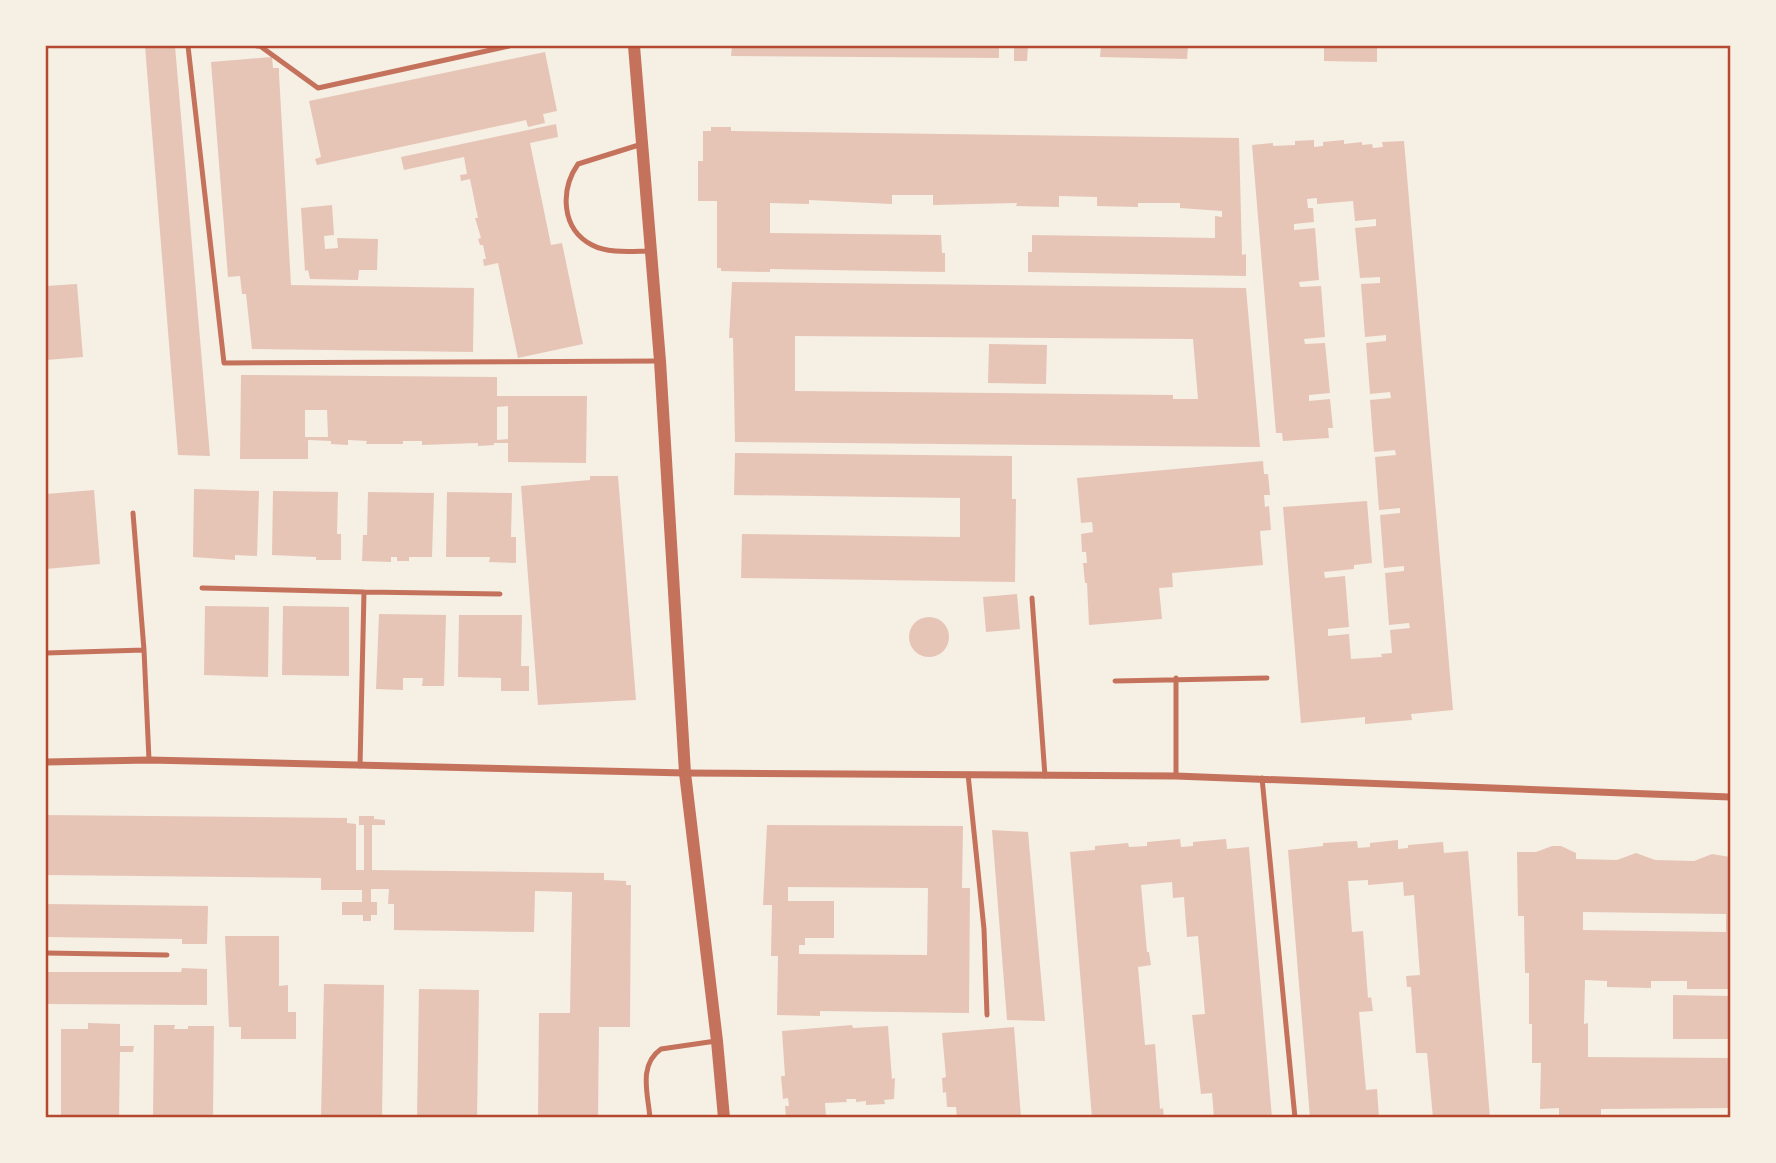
<svg xmlns="http://www.w3.org/2000/svg" width="1776" height="1163" font-family="Signika,sans-serif">
<rect width="100%" height="100%" fill="#f6efe4"/>
<path fill="#e6c5b7" fill-rule="evenodd" d="M 145,46 L 175,46 L 210,456 L 178,455 Z
M 732,46 L 999,46 L 999,58 L 731,56 Z
M 1014,46 L 1028,46 L 1027,61 L 1014,61 Z
M 1101,46 L 1188,46 L 1187,59 L 1100,57 Z
M 1324,46 L 1377,46 L 1377,62 L 1324,61 Z
M 545,52 L 557,111 L 543,114 L 545,123 L 528,127 L 526,120 L 317,165 L 315,159 L 321,157 L 309,101 Z
M 272,57 L 273,68 L 279,68 L 279,74 L 291,285 L 474,288 L 473,352 L 252,349 L 246,294 L 242,294 L 240,276 L 228,277 L 211,62 Z
M 556,124 L 558,137 L 530,143 L 551,245 L 562,243 L 583,344 L 518,358 L 498,263 L 484,266 L 483,259 L 486,259 L 483,245 L 480,245 L 478,239 L 481,238 L 475,218 L 478,218 L 470,179 L 461,181 L 460,175 L 467,174 L 464,157 L 404,170 L 401,157 Z
M 711,127 L 731,127 L 731,131 L 1239,138 L 1242,255 L 1246,254 L 1246,276 L 1028,272 L 1028,252 L 1032,252 L 1032,235 L 1215,238 L 1215,216 L 1222,217 L 1222,211 L 1180,208 L 1180,203 L 1138,203 L 1138,207 L 1097,206 L 1097,197 L 1059,196 L 1059,207 L 1016,206 L 1017,203 L 933,205 L 933,195 L 892,195 L 892,204 L 809,200 L 809,204 L 770,203 L 770,233 L 941,235 L 942,253 L 945,253 L 945,272 L 770,269 L 770,272 L 721,271 L 721,268 L 717,268 L 717,201 L 698,201 L 698,161 L 703,161 L 703,131 L 711,131 Z
M 1314,140 L 1314,147 L 1323,146 L 1323,142 L 1344,140 L 1344,144 L 1362,142 L 1362,145 L 1372,144 L 1373,148 L 1383,147 L 1382,142 L 1404,141 L 1453,710 L 1411,714 L 1412,720 L 1365,724 L 1365,717 L 1301,723 L 1283,507 L 1367,501 L 1372,563 L 1354,565 L 1354,569 L 1324,572 L 1325,578 L 1345,576 L 1349,627 L 1328,629 L 1328,636 L 1349,634 L 1351,659 L 1382,657 L 1381,654 L 1392,653 L 1390,630 L 1410,628 L 1409,623 L 1389,625 L 1385,573 L 1404,571 L 1404,566 L 1384,568 L 1380,515 L 1400,513 L 1400,508 L 1379,510 L 1375,457 L 1396,455 L 1395,450 L 1374,452 L 1370,400 L 1391,398 L 1390,392 L 1370,394 L 1366,343 L 1386,341 L 1386,335 L 1365,337 L 1361,284 L 1380,283 L 1380,277 L 1360,278 L 1355,228 L 1376,226 L 1376,219 L 1355,221 L 1353,201 L 1317,204 L 1317,198 L 1307,199 L 1308,208 L 1313,208 L 1314,222 L 1294,224 L 1294,230 L 1315,228 L 1319,280 L 1299,282 L 1300,287 L 1321,286 L 1325,337 L 1304,339 L 1305,344 L 1325,343 L 1330,393 L 1309,395 L 1309,401 L 1330,399 L 1333,428 L 1328,428 L 1329,438 L 1283,441 L 1282,433 L 1276,433 L 1252,145 L 1273,143 L 1273,146 L 1295,145 L 1295,141 Z
M 332,205 L 334,235 L 324,236 L 325,249 L 338,248 L 337,238 L 378,239 L 377,270 L 359,270 L 358,280 L 310,279 L 308,270 L 305,271 L 301,208 Z
M 732,282 L 1246,288 L 1260,447 L 735,442 L 733,338 L 729,338 ZM 795,336 L 1193,339 L 1198,399 L 1173,399 L 1173,395 L 795,391 Z
M 77,284 L 83,357 L 46,360 L 46,286 Z
M 989,344 L 1047,345 L 1046,384 L 988,383 Z
M 241,375 L 497,377 L 497,396 L 587,396 L 586,463 L 508,462 L 508,443 L 494,443 L 494,445 L 478,446 L 478,443 L 422,445 L 422,441 L 403,441 L 403,444 L 366,444 L 367,441 L 348,440 L 348,445 L 331,444 L 331,441 L 308,440 L 308,459 L 240,459 ZM 508,406 L 508,439 L 497,440 L 497,407 ZM 305,410 L 327,410 L 328,437 L 305,437 Z
M 735,453 L 1012,456 L 1012,499 L 1016,499 L 1015,582 L 741,578 L 742,534 L 960,537 L 960,498 L 734,495 Z
M 1263,461 L 1264,474 L 1268,474 L 1270,495 L 1264,495 L 1265,507 L 1269,506 L 1271,530 L 1260,531 L 1263,565 L 1172,573 L 1173,587 L 1159,588 L 1162,619 L 1089,625 L 1087,583 L 1085,583 L 1083,563 L 1087,563 L 1086,552 L 1082,552 L 1081,534 L 1093,532 L 1092,522 L 1081,523 L 1077,478 Z
M 590,476 L 618,476 L 636,700 L 538,705 L 521,486 L 590,480 Z
M 194,489 L 259,491 L 257,556 L 235,555 L 235,560 L 193,557 Z
M 94,490 L 100,564 L 46,569 L 46,494 Z
M 273,491 L 338,492 L 337,534 L 341,534 L 341,560 L 316,560 L 316,557 L 272,555 Z
M 368,492 L 434,493 L 432,557 L 409,557 L 409,561 L 397,561 L 397,557 L 391,557 L 391,562 L 362,561 L 363,535 L 367,535 Z
M 447,492 L 512,493 L 511,537 L 516,537 L 516,563 L 489,562 L 490,557 L 446,557 Z
M 1017,594 L 1020,629 L 986,632 L 983,597 Z
M 205,606 L 269,607 L 268,677 L 204,675 Z
M 283,606 L 349,607 L 349,676 L 282,675 Z
M 379,614 L 446,615 L 444,686 L 422,686 L 423,678 L 403,678 L 403,690 L 376,689 Z
M 459,615 L 522,615 L 521,666 L 529,666 L 529,691 L 501,691 L 501,678 L 458,677 Z
M909 637a20 20 0 1 1 40 0a20 20 0 1 1-40 0Z
M 46,815 L 347,818 L 347,823 L 356,824 L 356,870 L 364,870 L 364,825 L 359,825 L 359,816 L 374,816 L 374,819 L 385,820 L 385,825 L 372,825 L 372,870 L 604,873 L 604,880 L 626,881 L 626,885 L 631,885 L 630,1027 L 599,1027 L 598,1118 L 538,1118 L 539,1013 L 570,1013 L 572,892 L 535,891 L 534,932 L 394,930 L 394,904 L 388,904 L 389,889 L 371,889 L 371,902 L 377,902 L 377,915 L 371,915 L 371,921 L 363,921 L 363,915 L 342,915 L 342,902 L 362,902 L 362,890 L 321,890 L 321,878 L 46,875 Z
M 767,825 L 963,826 L 962,888 L 970,888 L 969,1013 L 820,1011 L 820,1016 L 777,1015 L 778,956 L 771,956 L 772,905 L 763,905 ZM 788,887 L 928,888 L 927,955 L 799,954 L 799,945 L 805,945 L 805,938 L 834,938 L 834,901 L 788,901 Z
M 992,830 L 1028,832 L 1045,1021 L 1007,1020 Z
M 1180,839 L 1181,847 L 1193,846 L 1193,842 L 1226,839 L 1227,849 L 1249,847 L 1272,1118 L 1214,1118 L 1212,1093 L 1201,1094 L 1192,1015 L 1205,1014 L 1198,936 L 1187,937 L 1184,897 L 1173,898 L 1172,882 L 1141,885 L 1147,952 L 1149,952 L 1151,965 L 1138,967 L 1145,1045 L 1155,1044 L 1160,1109 L 1163,1108 L 1164,1118 L 1092,1118 L 1070,852 L 1095,850 L 1095,846 L 1128,843 L 1129,847 L 1147,846 L 1147,842 Z
M 1398,840 L 1398,849 L 1408,848 L 1408,845 L 1443,842 L 1444,853 L 1468,851 L 1490,1118 L 1433,1118 L 1427,1053 L 1416,1053 L 1411,987 L 1407,987 L 1406,976 L 1420,975 L 1414,895 L 1404,896 L 1403,882 L 1368,885 L 1368,880 L 1348,881 L 1352,932 L 1363,931 L 1368,998 L 1371,997 L 1373,1011 L 1359,1012 L 1366,1090 L 1377,1089 L 1379,1118 L 1310,1118 L 1288,850 L 1323,846 L 1323,843 L 1357,841 L 1358,848 L 1370,847 L 1370,843 Z
M 1552,846 L 1561,846 L 1576,853 L 1576,859 L 1617,860 L 1636,853 L 1655,860 L 1694,861 L 1712,854 L 1730,857 L 1730,989 L 1687,989 L 1687,981 L 1651,981 L 1651,988 L 1607,987 L 1607,981 L 1585,980 L 1584,1024 L 1588,1023 L 1588,1057 L 1730,1058 L 1730,1108 L 1601,1109 L 1601,1116 L 1559,1115 L 1559,1108 L 1540,1109 L 1541,1063 L 1532,1063 L 1532,1024 L 1529,1024 L 1529,973 L 1525,973 L 1524,916 L 1518,916 L 1517,852 L 1536,852 ZM 1583,912 L 1726,914 L 1726,932 L 1583,930 Z
M 46,904 L 208,906 L 207,944 L 182,944 L 182,939 L 46,937 Z
M 225,936 L 279,936 L 279,986 L 288,985 L 288,1012 L 296,1012 L 296,1039 L 241,1039 L 241,1027 L 229,1027 Z
M 182,968 L 207,969 L 207,1005 L 46,1004 L 46,972 L 181,972 Z
M 324,984 L 384,985 L 382,1118 L 321,1118 Z
M 419,989 L 479,990 L 477,1118 L 417,1118 Z
M 1673,995 L 1730,996 L 1730,1039 L 1673,1039 Z
M 88,1023 L 120,1024 L 120,1046 L 134,1046 L 133,1052 L 120,1052 L 119,1118 L 61,1118 L 61,1029 L 88,1029 Z
M 154,1025 L 175,1025 L 174,1029 L 188,1029 L 188,1026 L 214,1026 L 213,1118 L 153,1118 Z
M 852,1025 L 853,1028 L 888,1026 L 892,1079 L 895,1078 L 894,1099 L 884,1100 L 885,1104 L 866,1105 L 866,1101 L 856,1102 L 856,1099 L 846,1099 L 847,1102 L 825,1103 L 826,1118 L 786,1117 L 785,1106 L 789,1106 L 788,1098 L 783,1099 L 781,1076 L 785,1076 L 782,1031 Z
M 1014,1027 L 1021,1118 L 957,1118 L 956,1107 L 947,1107 L 946,1092 L 943,1093 L 942,1078 L 946,1077 L 942,1033 Z"/>
<g fill="none" stroke-linecap="round" stroke-linejoin="round">
<path stroke="#c5725c" stroke-width="5" d="M 188,46 L 224,363 L 660,361
M 257,46 L 260,46 L 318,88 L 509,46
M 642,144 L 578,164 C 560,190 561,229 592,245 C 609,254 633,251 651,251
M 133,513 L 144,650 L 149,760
M 202,588 L 364,592
M 1032,598 L 1045,776
M 46,653 L 144,650
M 1115,681 L 1267,678
M 360,766 L 364,592 L 500,594
M 968,774 L 984,929 L 987,1015
M 1176,776 L 1176,678
M 1262,778 L 1295,1118
M 46,953 L 167,955
M 650,1118 C 648,1094 638,1065 661,1049 L 716,1041"/>
<path stroke="#c5725c" stroke-width="7" d="M 46,762 L 149,760 L 685,773 L 1176,776 L 1730,797"/>
<path stroke="#c5725c" stroke-width="12" d="M 634,46 L 660,361 L 685,773 L 717,1041 L 724,1118"/>
</g>
<rect width="1776" height="1163" fill="none" stroke="#f6efe4" stroke-width="94"/>
<rect x="47" y="47" width="1682" height="1069" fill="none" stroke="#b5482f" stroke-width="2.5"/>
</svg>
